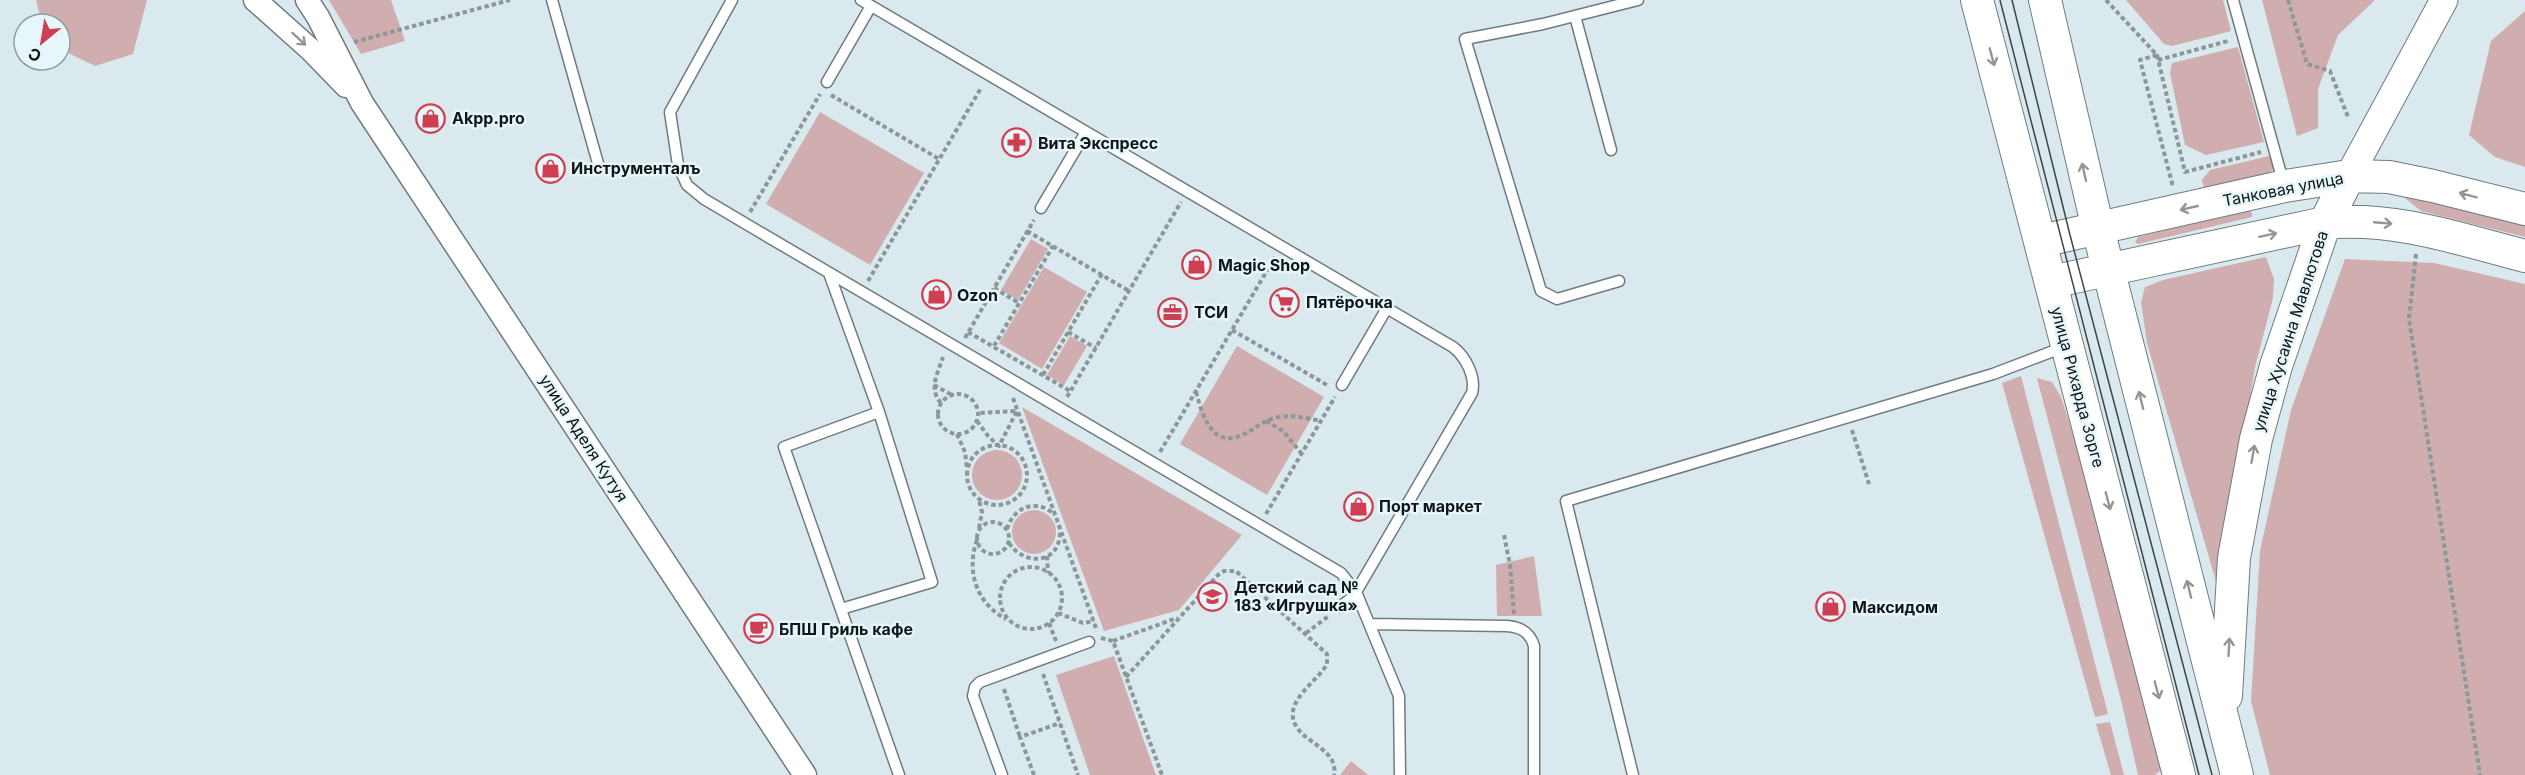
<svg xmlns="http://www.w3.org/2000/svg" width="2525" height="775" font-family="Inter,sans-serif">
<rect width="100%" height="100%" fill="#dae9ed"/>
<path fill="#d0adae" d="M 36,0 L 147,0 L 133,54 L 95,66 L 60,49 L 60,24 L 42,24 Z
M 329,0 L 391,0 L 405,41 L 361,54 Z
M 2126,0 L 2223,0 L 2231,31 L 2172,46 L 2164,44 Z
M 2262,0 L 2375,0 L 2338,35 L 2318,89 L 2318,128 L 2297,136 Z
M 2525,11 L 2525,167 L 2495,157 L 2469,135 L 2491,41 Z
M 2238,47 L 2264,142 L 2206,155 L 2185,145 L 2170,73 L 2172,63 Z
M 820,112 L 924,173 L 870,265 L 766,204 Z
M 2269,156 L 2274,169 L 2262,179 L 2206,195 L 2202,180 L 2210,170 Z
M 2423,197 L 2525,223 L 2525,237 L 2421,211 L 2405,198 Z
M 2248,209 L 2252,213 L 2252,217 L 2138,244 L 2135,242 L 2138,237 Z
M 1031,239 L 1048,249 L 1018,300 L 1001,290 Z
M 2266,257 L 2274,279 L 2273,298 L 2255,367 L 2219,592 L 2147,343 L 2141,302 L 2145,287 L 2163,280 Z
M 2345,259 L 2434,263 L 2525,284 L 2525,775 L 2270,775 L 2251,701 L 2260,551 L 2291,410 Z
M 1044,267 L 1087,292 L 1042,369 L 999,343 Z
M 1070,336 L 1087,346 L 1064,385 L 1047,375 Z
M 1237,346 L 1324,397 L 1267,495 L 1180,444 Z
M 2021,376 L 2108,714 L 2095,717 L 2002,383 Z
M 2037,378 L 2052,382 L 2061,397 L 2094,498 L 2163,768 L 2155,775 L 2138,775 L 2121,700 Z
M 1022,407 L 1242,535 L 1179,610 L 1104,631 Z
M972 475a25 25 0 1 1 50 0a25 25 0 1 1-50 0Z
M1012 532a22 22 0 1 1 44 0a22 22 0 1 1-44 0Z
M 1534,556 L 1542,616 L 1497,616 L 1496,565 Z
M 1114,656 L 1156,775 L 1090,775 L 1056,675 Z
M 2110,722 L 2124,775 L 2111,775 L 2096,724 Z
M 1351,761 L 1368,775 L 1340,775 Z"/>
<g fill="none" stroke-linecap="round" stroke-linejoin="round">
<defs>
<path id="service" d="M 552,0 L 599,167
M 732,0 L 670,112 L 678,165 L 687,185 L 704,199 L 758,231 L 1341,573 L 1356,592 L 1399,696 L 1400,775
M 861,0 L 1453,347 C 1466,357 1476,377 1472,393 L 1356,592
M 2233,0 L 2284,185
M 1575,16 L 1611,150
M 827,82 L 871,6
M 1041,208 L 1086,132
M 829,273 L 879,412 L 932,582 L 841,609
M 1619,281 L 1557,299 L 1541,291 L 1465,39 L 1543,24 L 1638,0
M 1342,385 L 1387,308
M 879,412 L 784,447 L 899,775
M 1340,607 L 1357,594
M 1370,624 L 1507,626 C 1521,627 1530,632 1534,646 L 1534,775
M 1002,775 L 973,696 L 975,687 L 980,682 L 1089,642
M 1633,775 L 1566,501 L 1993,374 L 2064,347"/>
<path id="minor" d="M 255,0 L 311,50 L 346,86
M 307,0 L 318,17 L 362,103 L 805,775"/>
<path id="tertiary" d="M 2349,176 L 2444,0"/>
<path id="secondary" d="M 1977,0 L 2179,775
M 2045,0 L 2098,229 L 2237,775
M 2041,241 L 2285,186 L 2349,176 L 2389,177 L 2433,186 L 2525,209
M 2051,282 L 2325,223 C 2394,216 2459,239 2525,256
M 2226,696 L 2234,558 L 2256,439 L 2276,366 L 2325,223 L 2349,176"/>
</defs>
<use href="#service" stroke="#6f7c7f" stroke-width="13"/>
<use href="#minor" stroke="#6f7c7f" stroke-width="25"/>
<use href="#tertiary" stroke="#6f7c7f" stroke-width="29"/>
<use href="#secondary" stroke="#6f7c7f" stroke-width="34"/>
<path stroke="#8c979a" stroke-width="4" stroke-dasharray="4.5 3" stroke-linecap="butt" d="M 2106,0 L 2157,55 L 2185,172 L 2261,152
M 2288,0 L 2307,64 L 2330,71 L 2348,117
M 354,42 L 510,0
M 2157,55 L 2140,60 L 2173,187
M 2158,60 L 2228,41
M 831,95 L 939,159
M 750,212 L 820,94
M 1027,231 L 1129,291
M 2416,254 L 2409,319 L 2480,775
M 868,281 L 981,88
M 994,288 L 1019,303
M 1232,330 L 1327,385
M 968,332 L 1070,391
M 1068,332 L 1096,348
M 965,338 L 1034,220
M 994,346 L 1053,246
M 1043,375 L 1102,274
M 934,385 L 952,395
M 1196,392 C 1202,413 1211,449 1242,435 C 1254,430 1262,421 1275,418 C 1290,414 1306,418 1321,421
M938 414a20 20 0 1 1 40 0a20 20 0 1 1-40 0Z
M 1067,397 L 1181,202
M 1013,398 L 1097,631
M 941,403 C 928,389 938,373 943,357
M 977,421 L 988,436 L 999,446 L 1017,411 L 978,413
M 1266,421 L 1283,431 L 1302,454
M 1852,430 L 1869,484
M 957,434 L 965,452 L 967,468
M967 475a30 30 0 1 1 60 0a30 30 0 1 1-60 0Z
M 1160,452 L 1275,257
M 1266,514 L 1335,397
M977 538a16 16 0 1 1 32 0a16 16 0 1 1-32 0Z
M 979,528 L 982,512 L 979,500
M 1007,529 C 1014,506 1037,498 1055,515
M 1504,535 L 1510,565 L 1514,614
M 977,540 C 966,571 976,603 1006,619
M 1009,543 C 1025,567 1060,564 1060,532
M 1047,556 L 1048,573
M1000 598a31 31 0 1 1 62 0a31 31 0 1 1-62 0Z
M 1058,613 L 1083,623 L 1094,621
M 1049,623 L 1056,641
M 1306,633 L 1330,615
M 1101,638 L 1113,641 L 1162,775
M 1113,641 L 1177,618
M 1043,674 L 1078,775
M 1126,677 L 1218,575 L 1224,571 L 1236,571 L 1327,654 L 1327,664 C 1318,681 1286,699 1294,722 C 1302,743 1339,749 1334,775
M 1004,689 L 1020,737
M 1034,775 L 1020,737 L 1060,723"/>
<use href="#service" stroke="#fff" stroke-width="10"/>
<use href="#minor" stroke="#fff" stroke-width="22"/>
<use href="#tertiary" stroke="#fff" stroke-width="27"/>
<use href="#secondary" stroke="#fff" stroke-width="32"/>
<path stroke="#3e4547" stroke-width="1.5" d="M 2000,0 L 2199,775
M 2012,0 L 2070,235 L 2212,775"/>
</g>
<defs><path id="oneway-shaft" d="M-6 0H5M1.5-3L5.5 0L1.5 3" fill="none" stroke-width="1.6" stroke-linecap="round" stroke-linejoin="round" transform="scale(1.5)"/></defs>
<g stroke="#939696">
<use href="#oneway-shaft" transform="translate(299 39) rotate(43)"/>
<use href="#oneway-shaft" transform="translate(1992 57) rotate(75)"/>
<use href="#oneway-shaft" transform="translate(2084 172) rotate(-103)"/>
<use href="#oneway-shaft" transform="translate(2468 195) rotate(-165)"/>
<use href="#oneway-shaft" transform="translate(2189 208) rotate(167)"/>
<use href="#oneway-shaft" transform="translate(2383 223) rotate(5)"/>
<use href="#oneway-shaft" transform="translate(2268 235) rotate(-12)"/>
<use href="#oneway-shaft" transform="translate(2141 400) rotate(-104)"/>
<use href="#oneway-shaft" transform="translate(2253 454) rotate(-80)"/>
<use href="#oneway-shaft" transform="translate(2108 501) rotate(75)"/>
<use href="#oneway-shaft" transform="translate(2189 589) rotate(-104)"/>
<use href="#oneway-shaft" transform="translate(2229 647) rotate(-87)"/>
<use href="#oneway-shaft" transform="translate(2157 690) rotate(75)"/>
</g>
<defs>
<symbol id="shop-ring" viewBox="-11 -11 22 22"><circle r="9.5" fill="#e7f6fa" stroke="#cf3f52" stroke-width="1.5"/><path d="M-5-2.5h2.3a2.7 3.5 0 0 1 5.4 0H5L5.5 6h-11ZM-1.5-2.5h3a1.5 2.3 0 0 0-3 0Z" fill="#cf3f52"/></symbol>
<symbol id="pharmacy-ring" viewBox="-11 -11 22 22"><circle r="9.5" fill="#e7f6fa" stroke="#cf3f52" stroke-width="1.5"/><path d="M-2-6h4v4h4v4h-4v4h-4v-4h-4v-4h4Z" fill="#cf3f52"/></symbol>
<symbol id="supermarket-ring" viewBox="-11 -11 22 22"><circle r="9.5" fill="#e7f6fa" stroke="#cf3f52" stroke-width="1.5"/><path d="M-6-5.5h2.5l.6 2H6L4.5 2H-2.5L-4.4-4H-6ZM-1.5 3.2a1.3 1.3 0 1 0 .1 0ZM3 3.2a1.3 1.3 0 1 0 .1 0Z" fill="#cf3f52"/></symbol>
<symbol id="office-ring" viewBox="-11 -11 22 22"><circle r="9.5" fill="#e7f6fa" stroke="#cf3f52" stroke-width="1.5"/><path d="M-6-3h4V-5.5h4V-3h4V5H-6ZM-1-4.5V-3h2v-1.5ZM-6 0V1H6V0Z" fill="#cf3f52"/></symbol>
<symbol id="school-ring" viewBox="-11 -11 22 22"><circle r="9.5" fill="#e7f6fa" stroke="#cf3f52" stroke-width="1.5"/><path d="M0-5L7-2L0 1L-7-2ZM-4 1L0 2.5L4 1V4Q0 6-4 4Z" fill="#cf3f52"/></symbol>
<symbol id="cafe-ring" viewBox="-11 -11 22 22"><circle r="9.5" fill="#e7f6fa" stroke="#cf3f52" stroke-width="1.5"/><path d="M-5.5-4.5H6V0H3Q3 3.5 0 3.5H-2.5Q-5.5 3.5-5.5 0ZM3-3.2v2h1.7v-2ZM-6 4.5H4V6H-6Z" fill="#cf3f52"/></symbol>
</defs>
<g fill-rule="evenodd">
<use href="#shop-ring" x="414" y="102" width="33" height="33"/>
<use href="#pharmacy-ring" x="1000" y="126" width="33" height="33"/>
<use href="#shop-ring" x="534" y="152" width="33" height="33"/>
<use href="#shop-ring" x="1180" y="248" width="33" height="33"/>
<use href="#shop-ring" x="920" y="278" width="33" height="33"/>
<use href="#supermarket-ring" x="1268" y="286" width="33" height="33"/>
<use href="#office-ring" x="1156" y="296" width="33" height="33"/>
<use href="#shop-ring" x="1342" y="490" width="33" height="33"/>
<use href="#school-ring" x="1196" y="580" width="33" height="33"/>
<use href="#shop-ring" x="1814" y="590" width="33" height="33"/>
<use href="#cafe-ring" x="742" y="612" width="33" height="33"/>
</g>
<g text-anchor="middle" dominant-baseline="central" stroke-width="5" stroke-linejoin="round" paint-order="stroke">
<g font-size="16" font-weight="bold" fill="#101516" stroke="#e7f6fa" text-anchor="start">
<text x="452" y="118">Akpp.pro</text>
<text x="1038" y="143">Вита Экспресс</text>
<text x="571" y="168">Инструменталъ</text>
<text x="1218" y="265">Magic Shop</text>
<text x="957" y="295">Ozon</text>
<text x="1306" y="302">Пятёрочка</text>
<text x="1194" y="312">ТСИ</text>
<text x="1379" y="506">Порт маркет</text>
<text x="1234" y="587">Детский сад №<tspan x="1234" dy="18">183 «Игрушка»</tspan></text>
<text x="1852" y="607">Максидом</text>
<text x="779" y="629">БПШ Гриль кафе</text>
</g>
<g font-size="16" fill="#101516" stroke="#e7f6fa">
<text transform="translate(2283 189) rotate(-11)">Танковая улица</text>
<text transform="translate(2290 331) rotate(-72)">улица Хусаина Мавлютова</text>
<text transform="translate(2078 387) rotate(75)">улица Рихарда Зорге</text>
<text transform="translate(584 438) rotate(57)">улица Аделя Кутуя</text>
</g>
</g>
<g transform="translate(42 42) rotate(210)"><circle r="28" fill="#e7f6fa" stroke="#919c9f" stroke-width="1.5"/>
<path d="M0-4.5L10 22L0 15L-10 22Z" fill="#cf3f52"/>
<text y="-9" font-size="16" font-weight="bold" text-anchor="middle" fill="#101516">С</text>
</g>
</svg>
